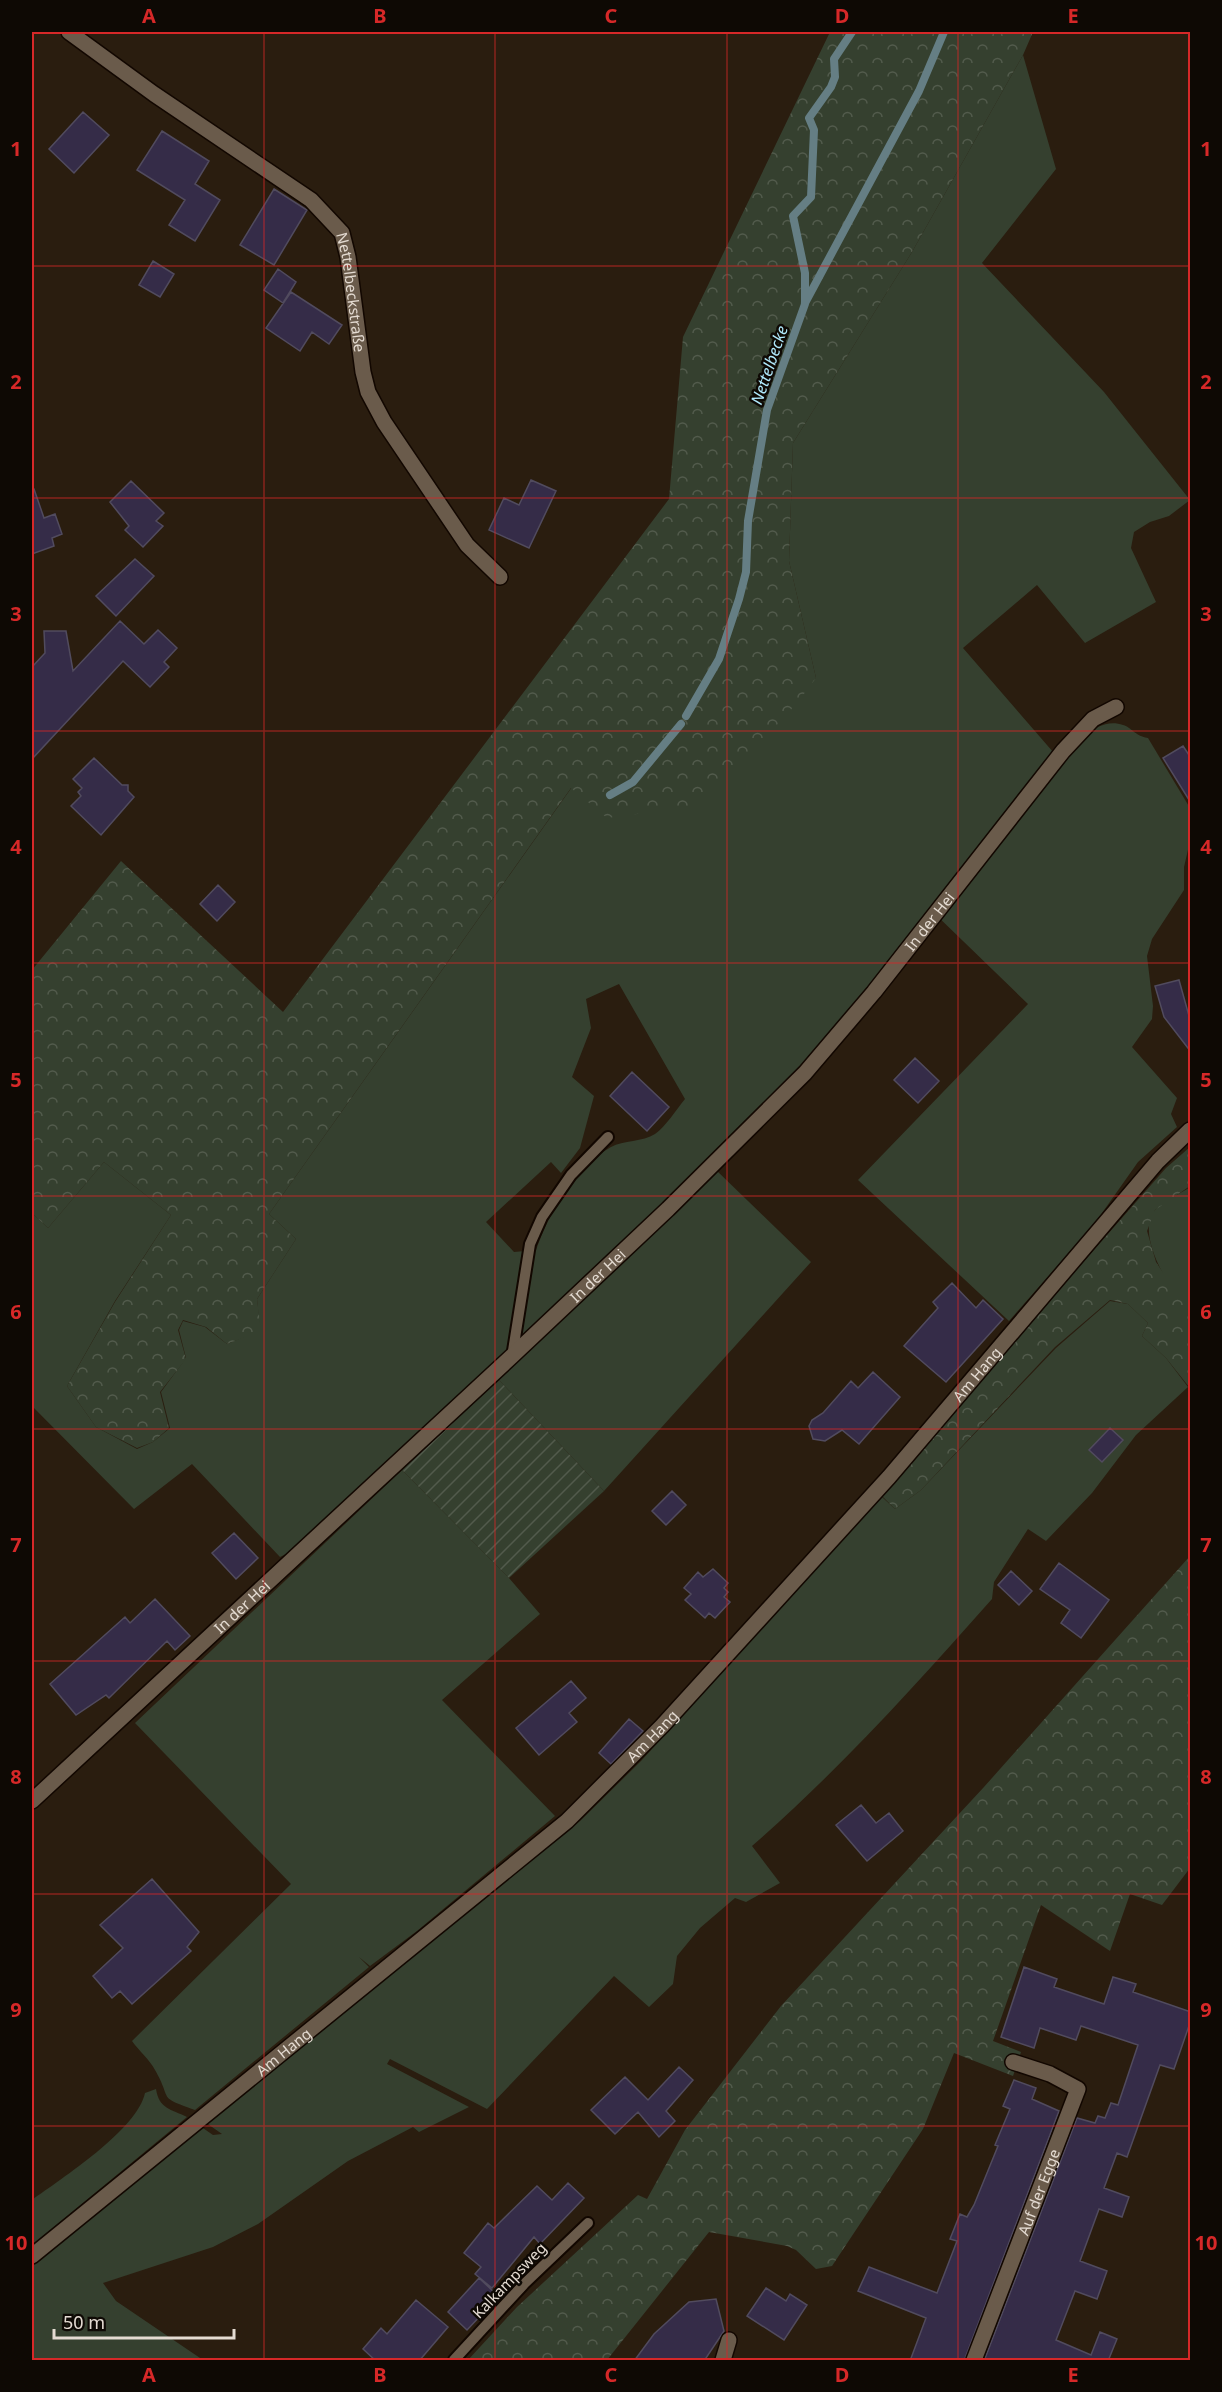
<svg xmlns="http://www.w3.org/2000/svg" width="1222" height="2392" font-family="'Noto Sans',sans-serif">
<defs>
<pattern id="forest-crowns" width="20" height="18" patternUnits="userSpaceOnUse" patternTransform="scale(1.5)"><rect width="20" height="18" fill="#35402f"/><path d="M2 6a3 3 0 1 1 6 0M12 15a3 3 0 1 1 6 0" fill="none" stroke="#525b4c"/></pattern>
<pattern id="garden-furrows" width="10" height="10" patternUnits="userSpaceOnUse" patternTransform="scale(1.5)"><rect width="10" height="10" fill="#35402f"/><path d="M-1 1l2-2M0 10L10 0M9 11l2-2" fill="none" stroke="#525b4c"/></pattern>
</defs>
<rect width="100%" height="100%" fill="#2a1d0f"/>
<path fill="#35402f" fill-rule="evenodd" d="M 1023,55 L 1056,169 L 982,263 L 1104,392 L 1190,500 L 1169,516 L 1150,522 L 1134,532 L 1131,548 L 1156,602 L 1085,643 L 1037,585 L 963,648 L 1060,760 C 1076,744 1098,716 1123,725 C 1133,728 1133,735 1148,738 L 1190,808 L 1190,841 L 1184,867 L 1184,890 L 1152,939 L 1147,956 L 1153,1006 L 1152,1019 L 1132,1047 L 1177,1098 L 1171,1114 L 1177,1127 L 1138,1162 L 1095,1223 L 1009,1321 L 858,1180 L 1028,1004 L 932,911 L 795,1075 L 538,1324 L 290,1552 L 280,1557 L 192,1464 L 134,1509 L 32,1406 L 32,1213 L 48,1228 L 104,1162 L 171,1215 L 115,1301 L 67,1386 L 96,1427 L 137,1449 L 153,1442 L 170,1428 L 161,1392 L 186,1358 L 179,1330 L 183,1321 L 205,1327 L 227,1344 L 260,1330 L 257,1299 L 296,1239 L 269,1214 L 572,787 L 816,678 L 789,561 L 793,443 L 912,252 ZM 619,984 L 685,1099 C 676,1110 666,1126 655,1134 C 643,1142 623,1140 611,1147 C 573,1169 550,1211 536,1250 L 514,1252 L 486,1222 L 551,1162 L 561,1173 L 580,1148 L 594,1096 L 572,1077 L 591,1028 L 586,999 Z
M 716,1170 L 811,1262 L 604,1491 L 499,1380 Z
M 1190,1187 L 1190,1313 C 1172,1293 1134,1235 1155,1210 C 1163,1201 1180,1194 1190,1187 Z
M 1110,1301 L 1128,1304 L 1148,1323 L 1142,1336 L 1166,1358 L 1188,1387 L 1136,1435 L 1092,1493 L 1046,1541 L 1028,1529 L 994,1582 L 992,1599 C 915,1686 839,1770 752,1846 L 780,1883 L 746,1902 L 735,1898 L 700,1928 L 677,1956 L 673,1984 L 649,2007 L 614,1976 L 487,2109 L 390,2059 L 387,2064 L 469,2107 L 419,2132 L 413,2127 L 348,2161 L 258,2224 L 213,2247 L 103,2283 L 116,2301 L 203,2360 L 32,2360 L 32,2266 L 200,2126 L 213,2135 L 222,2134 L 205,2122 L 580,1821 L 641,1761 L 882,1497 L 895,1509 L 921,1490 L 1056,1348 Z
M 402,1470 L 509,1578 L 540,1614 L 442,1700 L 555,1816 L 417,1931 L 370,1966 L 359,1957 L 369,1967 L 195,2110 C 156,2096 173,2101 155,2070 C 150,2060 139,2051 132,2041 L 291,1884 L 135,1723 Z
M 156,2089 C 159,2109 171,2109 187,2117 L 32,2245 L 32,2200 C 62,2178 137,2130 145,2093 Z"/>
<path fill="url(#forest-crowns)" d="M 830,32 L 1033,32 L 1023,55 L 912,252 L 793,443 L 789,561 L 816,678 L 797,703 L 704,805 L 607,818 L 571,788 L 269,1214 L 296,1239 L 257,1299 L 261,1331 L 227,1344 L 206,1327 L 183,1320 L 178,1330 L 186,1359 L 160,1392 L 169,1428 L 153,1442 L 137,1448 L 96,1427 L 67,1386 L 115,1302 L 171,1215 L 104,1162 L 48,1228 L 32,1213 L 32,970 L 121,861 L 283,1012 L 669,499 L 683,337 Z
M 1190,1147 L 1190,1186 L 1155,1210 L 1147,1231 L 1156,1262 L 1190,1313 L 1190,1388 L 1166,1358 L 1142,1336 L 1148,1323 L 1128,1304 L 1110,1300 L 1055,1347 L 921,1490 L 895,1509 L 882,1496 L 1092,1252 L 1166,1168 Z
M 1190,1556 L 1190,1868 L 1162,1905 L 1130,1894 L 1110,1951 L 1041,1905 L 993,2041 L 1021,2052 L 1013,2076 L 954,2053 L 923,2129 L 832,2266 L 816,2269 L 796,2250 L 787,2246 L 709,2232 L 607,2360 L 468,2360 L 517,2307 L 638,2195 L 647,2199 L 685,2130 L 781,2006 L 984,1787 Z"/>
<path fill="url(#garden-furrows)" d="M 499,1380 L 604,1491 L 509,1578 L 402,1470 Z"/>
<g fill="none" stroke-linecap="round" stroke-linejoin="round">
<path stroke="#657e84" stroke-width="8" d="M 805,303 L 919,91 L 944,32
M 686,716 L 719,659 L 739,599 L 746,572 L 748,521 L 767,410 L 805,304 L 805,273 L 793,216 L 811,197 L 814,130 L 809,118 L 831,87 L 835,77 L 834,59 L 852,32
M 610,795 L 633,782 L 681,724"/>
</g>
<path fill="#352c48" stroke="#514b5e" stroke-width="1.5" d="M 83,112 L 109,135 L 74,173 L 49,149 Z
M 162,131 L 209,161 L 195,184 L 220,200 L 195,241 L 169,225 L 185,200 L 137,170 Z
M 274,189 L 307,210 L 274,265 L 240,245 Z
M 153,261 L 174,274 L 160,297 L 139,285 Z
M 278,269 L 296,282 L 283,303 L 264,290 Z
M 291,292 L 342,325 L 329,344 L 312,332 L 300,351 L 266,328 Z
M 531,480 L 556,491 L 529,548 L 489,530 L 504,498 L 519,505 Z
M 131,481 L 164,513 L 156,521 L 163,526 L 143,547 L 125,530 L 129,526 L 110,502 Z
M 32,489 L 34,489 L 44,518 L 55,514 L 62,534 L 52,538 L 54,546 L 32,554 Z
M 135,559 L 154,576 L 116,616 L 96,596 Z
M 120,621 L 144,644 L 158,630 L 177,648 L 164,662 L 169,667 L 150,687 L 123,661 L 32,759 L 32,667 L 45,653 L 44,631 L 66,631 L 73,671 Z
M 1183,746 L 1191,758 L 1191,803 L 1163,758 Z
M 94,758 L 122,785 L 128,785 L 128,791 L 134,797 L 101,835 L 71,806 L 81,796 L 78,792 L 82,788 L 73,779 Z
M 218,885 L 235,902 L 217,921 L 200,904 Z
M 1179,980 L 1191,1023 L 1191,1052 L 1164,1017 L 1155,986 Z
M 915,1058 L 939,1081 L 918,1103 L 894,1080 Z
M 632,1072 L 669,1107 L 647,1131 L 610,1096 Z
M 952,1283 L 976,1308 L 983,1300 L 1003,1319 L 946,1382 L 904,1346 L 938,1308 L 933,1302 Z
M 873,1372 L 900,1397 L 859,1444 L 842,1430 L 825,1441 L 813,1439 L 809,1426 L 812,1420 L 823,1413 L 851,1381 L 858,1388 Z
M 1110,1428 L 1123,1440 L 1102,1462 L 1089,1450 Z
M 672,1491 L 686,1505 L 666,1525 L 652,1511 Z
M 234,1533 L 258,1558 L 236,1579 L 212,1553 Z
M 1059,1563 L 1109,1600 L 1081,1638 L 1061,1623 L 1070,1610 L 1040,1589 Z
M 713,1569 L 728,1583 L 724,1588 L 728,1592 L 724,1597 L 730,1602 L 715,1618 L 709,1613 L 705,1618 L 685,1600 L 691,1594 L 684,1588 L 698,1572 L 703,1577 Z
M 1011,1571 L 1032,1591 L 1019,1605 L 998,1585 Z
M 155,1599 L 190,1636 L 175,1650 L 167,1641 L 109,1698 L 106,1695 L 76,1715 L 50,1684 L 125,1617 L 130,1623 Z
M 571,1681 L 586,1698 L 569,1713 L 577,1722 L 539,1755 L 516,1728 Z
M 629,1719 L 643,1731 L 611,1764 L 599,1753 Z
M 861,1805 L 876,1823 L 889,1813 L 903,1831 L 867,1861 L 836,1825 Z
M 152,1879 L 199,1932 L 187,1947 L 191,1951 L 132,2004 L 120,1991 L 112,1998 L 93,1976 L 123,1948 L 100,1925 Z
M 1024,1967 L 1057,1979 L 1054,1987 L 1104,2004 L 1113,1977 L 1136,1984 L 1133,1992 L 1191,2012 L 1191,2020 L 1174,2069 L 1160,2065 L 1127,2157 L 1117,2153 L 1104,2188 L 1129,2197 L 1122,2217 L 1099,2209 L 1080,2261 L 1107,2271 L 1097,2299 L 1075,2291 L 1056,2340 L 1091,2355 L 1100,2332 L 1117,2339 L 1108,2361 L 984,2361 L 1077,2118 L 1095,2123 L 1098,2116 L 1105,2118 L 1111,2103 L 1118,2105 L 1138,2045 L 1081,2026 L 1076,2040 L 1040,2028 L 1034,2048 L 1001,2037 Z
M 679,2067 L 693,2080 L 666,2111 L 675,2121 L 659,2137 L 638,2112 L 615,2134 L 591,2110 L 625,2077 L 648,2100 Z
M 1014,2080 L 1036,2088 L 1032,2099 L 1059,2111 L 964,2361 L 910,2361 L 926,2318 L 858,2291 L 869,2267 L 937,2293 L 957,2241 L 950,2239 L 960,2214 L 967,2217 L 974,2205 L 998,2146 L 995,2145 L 1010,2109 L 1003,2106 Z
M 568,2183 L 584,2198 L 540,2244 L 534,2237 L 492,2288 L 475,2274 L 481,2267 L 464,2253 L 488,2223 L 494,2228 L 537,2186 L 552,2200 Z
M 479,2278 L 495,2293 L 480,2310 L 483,2313 L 467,2330 L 448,2312 Z
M 766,2288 L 786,2301 L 790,2294 L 807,2305 L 784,2340 L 747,2316 Z
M 716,2299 L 724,2331 L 704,2361 L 634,2361 L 654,2334 L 689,2302 Z
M 416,2300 L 448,2327 L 419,2361 L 376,2361 L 363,2349 L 381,2328 L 387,2334 Z"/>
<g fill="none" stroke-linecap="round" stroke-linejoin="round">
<defs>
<path id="service" d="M 512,1357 L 530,1244 L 542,1217 L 571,1175 L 608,1137
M 454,2360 L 524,2284 L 588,2223"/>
<g id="minor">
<path id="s1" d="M 69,32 L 154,94 L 311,200 L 342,233 L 348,257 L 363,372 L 368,392 L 384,422 L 467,545 L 500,577"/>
<path id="s2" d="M 32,1801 L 511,1357 L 668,1209 L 805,1073 L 874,992 L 1063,751 L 1093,719 L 1116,707"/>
<path id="s3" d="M 32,2256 L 567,1821 L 662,1726 L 889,1477 L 1158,1161 L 1190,1130"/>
<path d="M 723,2360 L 729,2340"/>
<path id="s4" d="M 974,2360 L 1078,2089 L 1050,2074 L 1013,2062"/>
</g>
</defs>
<use href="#service" stroke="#120700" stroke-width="14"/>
<use href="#minor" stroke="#120700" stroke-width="18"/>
<use href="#service" stroke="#6a5b4b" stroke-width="10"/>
<use href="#minor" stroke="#6a5b4b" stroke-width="15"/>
</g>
<path fill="none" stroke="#d62828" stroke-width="1.5" stroke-opacity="0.55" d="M 264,32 L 264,2360M 495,32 L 495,2360M 727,32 L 727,2360M 958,32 L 958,2360M 32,266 L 1190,266M 32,498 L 1190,498M 32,731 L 1190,731M 32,963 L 1190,963M 32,1196 L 1190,1196M 32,1429 L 1190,1429M 32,1661 L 1190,1661M 32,1894 L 1190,1894M 32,2126 L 1190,2126"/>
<g text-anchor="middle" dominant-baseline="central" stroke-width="5" stroke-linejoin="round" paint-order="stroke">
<g font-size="15" fill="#e4dbd2" stroke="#0e0904">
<text stroke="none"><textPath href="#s1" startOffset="400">Nettelbeckstraße</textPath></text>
<text stroke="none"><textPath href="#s2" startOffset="1258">In der Hei</textPath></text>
<text stroke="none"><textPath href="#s2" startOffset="772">In der Hei</textPath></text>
<text stroke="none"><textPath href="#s3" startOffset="1296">Am Hang</textPath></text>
<text stroke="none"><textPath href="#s2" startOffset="286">In der Hei</textPath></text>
<text stroke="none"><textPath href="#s3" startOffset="810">Am Hang</textPath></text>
<text stroke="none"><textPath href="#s3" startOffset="324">Am Hang</textPath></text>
<text stroke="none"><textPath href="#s4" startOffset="180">Auf der Egge</textPath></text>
<text transform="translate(509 2280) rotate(-46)">Kalkampsweg</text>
</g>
<g font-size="16" font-style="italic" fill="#b0e9fc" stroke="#0e0904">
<text transform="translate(769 365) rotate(-71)">Nettelbecke</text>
</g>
</g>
<rect width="1222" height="2392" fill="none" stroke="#0e0904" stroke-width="66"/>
<path d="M54 2329v9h180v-9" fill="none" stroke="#e4dbd2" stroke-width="3"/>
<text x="63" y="2329" font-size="18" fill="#e4dbd2" stroke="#0e0904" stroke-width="4.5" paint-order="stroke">50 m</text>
<rect x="33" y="33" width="1156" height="2326" fill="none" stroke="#d62828" stroke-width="2"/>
<g font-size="20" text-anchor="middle" font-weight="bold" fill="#d62828">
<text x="149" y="23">A</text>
<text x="380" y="23">B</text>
<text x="611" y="23">C</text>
<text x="842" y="23">D</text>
<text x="1073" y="23">E</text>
<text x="16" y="156">1</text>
<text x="1206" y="156">1</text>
<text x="16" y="389">2</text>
<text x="1206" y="389">2</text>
<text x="16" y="621">3</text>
<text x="1206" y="621">3</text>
<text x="16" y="854">4</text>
<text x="1206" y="854">4</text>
<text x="16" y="1087">5</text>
<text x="1206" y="1087">5</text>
<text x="16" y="1319">6</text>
<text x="1206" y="1319">6</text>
<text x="16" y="1552">7</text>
<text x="1206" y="1552">7</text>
<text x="16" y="1784">8</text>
<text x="1206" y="1784">8</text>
<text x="16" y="2017">9</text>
<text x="1206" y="2017">9</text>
<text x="16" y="2250">10</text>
<text x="1206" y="2250">10</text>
<text x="149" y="2382">A</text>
<text x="380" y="2382">B</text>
<text x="611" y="2382">C</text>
<text x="842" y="2382">D</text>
<text x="1073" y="2382">E</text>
</g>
</svg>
